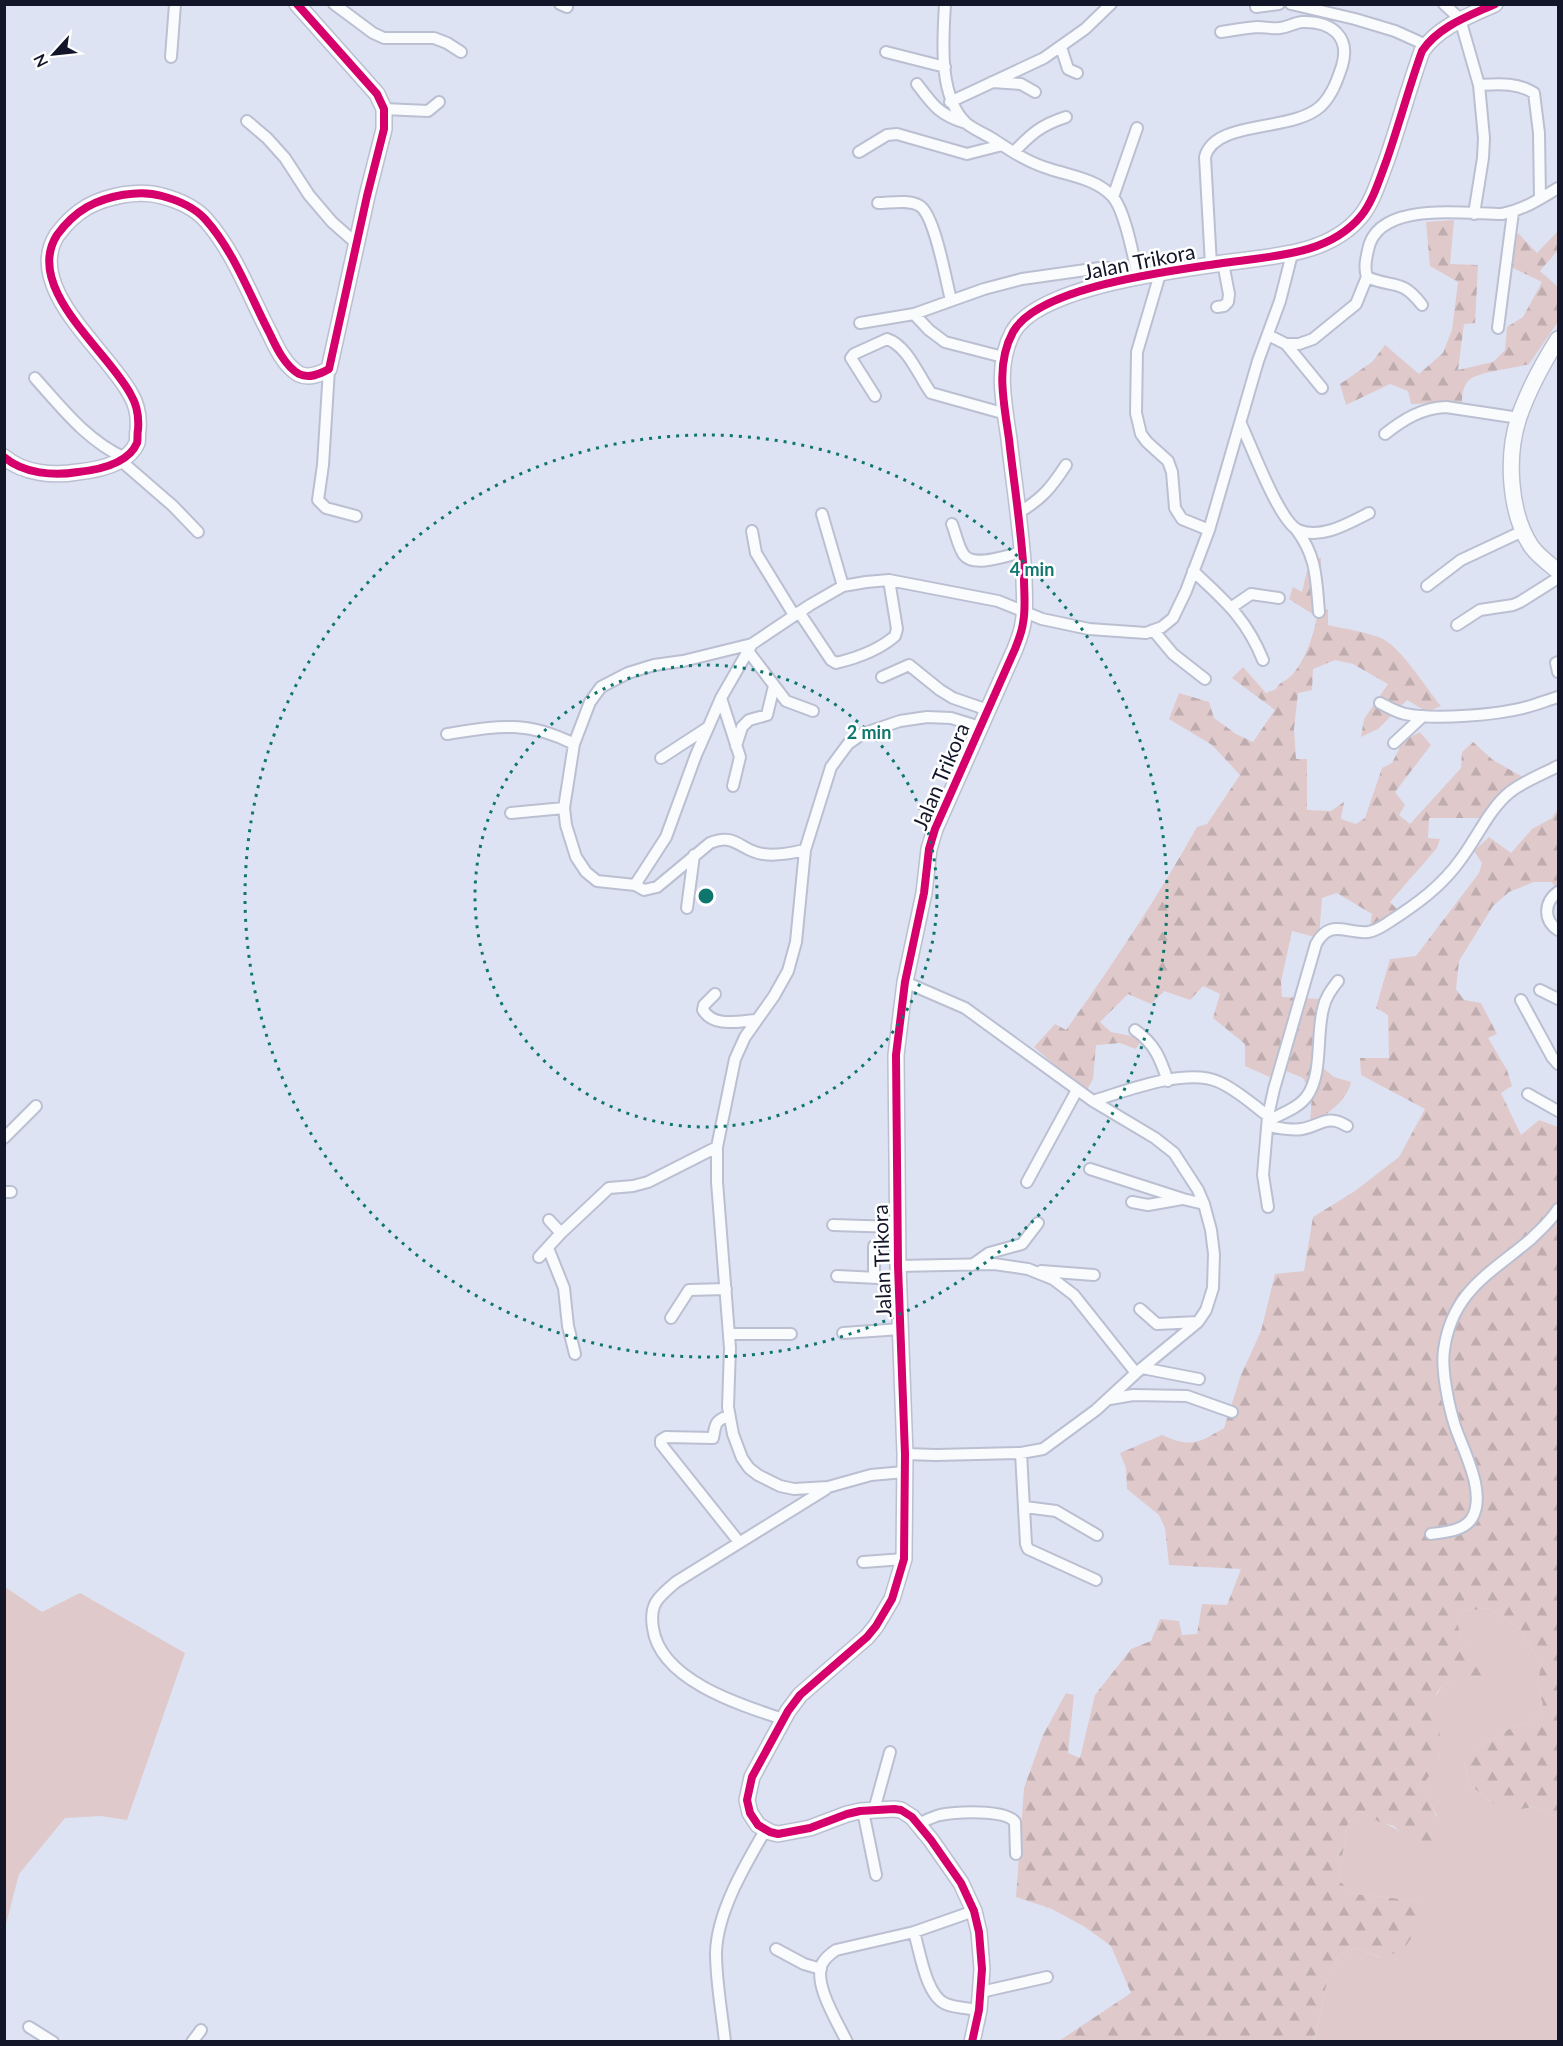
<svg xmlns="http://www.w3.org/2000/svg" width="1563" height="2046" font-family="Lato,sans-serif">
<defs>
<pattern id="forest-firs" width="22" height="20" patternUnits="userSpaceOnUse" patternTransform="scale(1.5)"><rect width="22" height="20" fill="#dfc9ca"/><path d="M5 1l3.5 6h-7zM16 11l3.5 6h-7z" fill="#beacae"/></pattern>
</defs>
<rect width="100%" height="100%" fill="#dee3f4"/>
<path fill="#dfc9ca" d="M 5,1587 L 42,1612 L 80,1593 L 185,1653 L 127,1820 L 101,1816 L 65,1818 L 19,1874 L 5,1928 Z
M 1489,1608 L 1520,1629 L 1541,1665 L 1537,1686 L 1543,1704 L 1531,1721 L 1509,1729 L 1482,1746 L 1464,1762 L 1470,1784 L 1489,1801 L 1508,1810 L 1534,1807 L 1558,1817 L 1558,2041 L 1314,2042 L 1328,1977 L 1339,1956 L 1354,1948 L 1381,1958 L 1419,1901 L 1355,1894 L 1338,1880 L 1348,1823 L 1359,1811 C 1375,1820 1392,1824 1405,1836 L 1437,1816 L 1422,1786 L 1440,1756 L 1434,1699 L 1442,1686 L 1457,1678 L 1481,1676 L 1460,1634 L 1457,1621 L 1465,1611 Z"/>
<path fill="url(#forest-firs)" d="M 1454,220 L 1450,264 L 1478,265 L 1475,323 L 1464,324 L 1458,370 L 1493,362 L 1505,350 L 1507,327 L 1523,317 L 1542,282 L 1511,267 L 1514,242 L 1518,233 L 1537,253 L 1558,231 L 1558,250 L 1540,271 L 1558,287 L 1558,322 L 1529,364 C 1516,368 1478,372 1469,380 C 1463,386 1462,395 1462,402 L 1411,404 L 1408,391 L 1390,384 L 1346,405 L 1340,384 L 1372,362 L 1385,345 L 1419,374 L 1443,353 L 1452,330 L 1458,282 L 1430,266 L 1426,222 Z
M 1310,558 L 1321,558 L 1321,609 L 1328,610 L 1328,625 C 1345,629 1368,632 1383,639 C 1402,649 1426,688 1441,706 L 1427,712 L 1407,700 L 1378,729 L 1361,737 L 1364,719 L 1388,684 L 1353,664 L 1335,660 L 1313,669 L 1312,690 L 1298,693 L 1294,729 L 1296,759 L 1307,759 L 1307,810 L 1331,811 L 1344,802 L 1341,819 L 1356,824 L 1365,818 L 1382,768 L 1392,763 L 1403,741 L 1420,732 L 1431,745 L 1395,792 L 1405,805 L 1399,815 L 1410,824 L 1461,768 L 1462,752 L 1473,742 L 1493,760 L 1526,779 L 1525,787 L 1505,804 L 1495,818 L 1429,818 L 1428,838 L 1440,839 L 1437,848 L 1390,902 L 1402,914 L 1369,935 L 1372,914 L 1337,893 L 1322,898 L 1319,938 L 1292,931 L 1281,982 L 1282,997 L 1319,999 L 1318,1064 L 1334,1077 L 1351,1082 C 1347,1101 1327,1115 1310,1124 L 1312,1094 L 1303,1078 L 1279,1068 L 1270,1077 L 1245,1066 L 1245,1044 L 1213,1018 L 1220,994 L 1203,986 L 1190,1000 L 1164,991 L 1151,1004 L 1128,994 L 1100,1022 L 1111,1032 L 1131,1036 L 1140,1042 L 1136,1049 L 1120,1043 L 1096,1045 L 1093,1079 L 1086,1092 L 1034,1047 L 1055,1024 L 1066,1030 C 1113,964 1158,897 1197,827 L 1207,824 L 1240,775 L 1212,745 L 1169,719 L 1179,693 L 1209,702 L 1214,718 L 1236,734 L 1253,742 L 1275,710 L 1232,678 L 1243,667 L 1266,693 L 1276,689 C 1280,681 1287,681 1293,674 C 1306,658 1313,637 1317,617 L 1289,599 L 1293,587 L 1302,592 Z
M 1558,809 L 1558,893 L 1552,882 L 1534,882 L 1509,892 L 1493,906 L 1459,961 L 1456,989 L 1464,1000 L 1481,1003 L 1497,1034 L 1488,1038 L 1507,1070 L 1512,1086 L 1501,1093 L 1521,1135 L 1539,1120 L 1558,1127 L 1558,1817 L 1534,1807 L 1508,1811 L 1489,1801 L 1470,1784 L 1464,1761 L 1482,1746 L 1509,1729 L 1531,1721 L 1543,1704 L 1537,1686 L 1541,1665 L 1520,1629 L 1489,1608 L 1465,1611 L 1457,1621 L 1460,1634 L 1482,1676 C 1410,1681 1444,1708 1440,1754 C 1439,1764 1428,1777 1422,1786 C 1437,1815 1442,1824 1438,1857 L 1425,1857 L 1394,1826 L 1380,1822 L 1359,1811 L 1348,1823 L 1338,1880 L 1355,1894 L 1419,1901 L 1425,1918 L 1403,1950 L 1382,1958 L 1354,1948 L 1339,1956 L 1328,1977 L 1314,2041 L 1059,2041 L 1131,1993 L 1111,1946 L 1085,1927 L 1052,1909 L 1016,1897 L 1024,1788 L 1043,1735 L 1066,1693 L 1074,1695 L 1068,1753 L 1080,1758 L 1095,1695 L 1131,1649 L 1151,1641 L 1160,1619 L 1179,1621 L 1182,1635 L 1197,1634 L 1202,1604 L 1227,1605 L 1241,1569 L 1169,1565 L 1165,1528 L 1159,1515 L 1127,1489 L 1126,1468 L 1120,1453 L 1162,1435 C 1191,1448 1199,1443 1224,1428 L 1241,1375 L 1261,1331 L 1275,1274 L 1304,1271 L 1313,1217 L 1355,1191 L 1399,1157 L 1425,1109 L 1361,1075 L 1360,1058 L 1389,1058 L 1388,1015 L 1376,1008 L 1390,959 L 1416,956 L 1479,873 L 1482,863 L 1474,851 L 1489,837 L 1511,853 L 1532,829 L 1552,818 Z"/>
<g fill="none" stroke-linecap="round" stroke-linejoin="round">
<defs>
<path id="street" d="M 334,4 L 373,33 L 384,38 L 434,38 L 447,43 L 461,52
M 560,4 L 567,7
M 945,4 C 943,40 938,96 966,123 C 973,129 985,134 993,139 C 1011,151 1029,163 1050,169 C 1071,176 1096,179 1112,196 C 1125,209 1134,259 1138,278
M 1291,4 L 1355,19 L 1395,31 L 1426,45
M 1444,4 L 1460,19 L 1479,85 L 1484,138 L 1483,158 L 1474,214
M 1256,7 L 1279,4
M 1061,47 L 1068,69 L 1077,73
M 886,52 L 945,67
M 171,57 L 175,4
M 992,82 L 1021,84 L 1035,92
M 917,84 C 933,105 939,115 966,123
M 1479,85 C 1498,84 1517,82 1534,93 L 1539,133 L 1540,199
M 950,102 L 1044,58 L 1085,29 L 1111,4
M 384,109 L 428,111 L 439,102
M 247,121 L 267,138 L 285,158 L 309,195 L 332,222 L 357,244
M 859,152 L 887,135 L 897,134 L 967,154 L 1002,145
M 1014,152 C 1031,134 1041,125 1066,117
M 1113,197 L 1137,128
M 878,203 C 890,203 909,199 920,206 C 935,216 946,281 951,300
M 1211,265 L 1205,157 C 1215,119 1292,133 1321,106 C 1332,95 1337,81 1342,66 C 1351,36 1331,21 1302,22 C 1294,23 1288,27 1280,28 C 1272,29 1265,27 1257,27 C 1245,28 1233,30 1221,32
M 1160,274 L 1137,352 L 1136,413 L 1141,434 L 1147,442 L 1168,461 L 1172,472 L 1175,508 L 1182,519 L 1209,530
M 1367,277 C 1394,289 1400,277 1422,305
M 1217,307 L 1224,306 L 1228,302 L 1229,294 L 1223,263
M 914,314 L 929,330 L 945,342 L 1003,357
M 860,323 L 914,314 L 984,289 L 1022,279 L 1100,268 L 1109,268 L 1124,281
M 1498,328 L 1513,212
M 1268,335 L 1286,344 L 1299,344 L 1313,339 L 1356,304 L 1367,277 C 1364,268 1366,259 1368,250 C 1377,200 1465,214 1502,214 C 1523,210 1540,199 1558,188
M 1286,344 L 1322,388
M 329,369 L 323,465 L 318,500 L 326,508 L 356,516
M 35,378 C 62,408 87,441 125,458
M 875,396 L 851,358 L 854,354 L 887,339 C 908,346 919,377 931,393 L 1006,414
M 1241,424 C 1251,445 1279,521 1298,530 C 1321,540 1349,523 1369,513
M 1385,434 C 1404,419 1422,408 1446,407 L 1519,418
M 120,460 L 173,506 L 198,532
M 1018,513 C 1042,499 1051,488 1066,465
M 822,514 L 843,586
M 952,524 C 956,534 958,547 964,555 C 974,568 1008,555 1023,552
M 1296,529 C 1317,557 1316,578 1319,612
M 752,531 L 756,553 L 794,615
M 1193,571 C 1225,601 1246,618 1263,660
M 1427,586 L 1461,560 L 1523,531
M 1232,607 L 1251,594 L 1279,598
M 799,612 L 831,660 L 836,663 C 857,658 879,650 895,636 L 897,629 L 889,580
M 1457,625 L 1480,610 L 1513,605 L 1520,602 L 1558,578
M 1153,630 L 1173,654 L 1205,679
M 748,651 L 786,701 L 813,711
M 1558,662 L 1556,663 L 1558,672
M 882,677 L 909,665 L 940,690 L 953,698 L 988,710
M 721,698 L 740,757 L 733,786
M 1380,703 C 1388,707 1396,712 1405,714 C 1435,720 1498,715 1527,707 C 1538,704 1548,700 1558,697
M 447,734 C 498,726 526,720 574,744
M 1394,743 L 1423,716
M 736,746 L 742,727 L 749,720 L 767,715 L 774,686
M 661,758 L 707,728
M 511,813 L 564,808
M 805,850 C 791,853 777,856 763,854 C 740,851 736,832 710,843 L 657,887 L 644,890 L 635,885 L 597,881 L 586,872 L 576,857 L 566,825 L 564,808 L 574,744 L 590,702 L 601,687 L 628,673 L 654,665 L 683,661 L 752,644 L 810,605 L 843,586 L 866,582 L 889,580 L 998,601 L 1042,619 L 1089,629 L 1146,633 L 1162,627 L 1173,618 L 1186,591 L 1209,530 L 1258,361 L 1280,301 L 1292,254
M 635,885 L 666,837 L 696,755 L 708,728 L 721,698 L 752,644
M 1558,892 C 1544,902 1543,920 1558,930
M 687,908 L 694,855
M 1540,990 L 1558,999
M 715,994 L 704,1005 L 703,1010 C 714,1028 739,1021 756,1020
M 1521,1000 L 1552,1057 L 1558,1064
M 1135,1030 C 1155,1044 1160,1058 1168,1081
M 1528,1094 L 1558,1111
M 1093,1101 C 1126,1091 1186,1067 1219,1082 C 1237,1090 1252,1104 1268,1116
M 1268,1121 C 1280,1114 1299,1108 1307,1096 C 1323,1074 1316,1035 1323,1009 C 1325,998 1331,990 1338,981
M 1268,1126 C 1279,1128 1291,1131 1302,1129 C 1322,1125 1327,1114 1347,1126
M 4,1138 L 36,1106
M 1090,1169 L 1183,1199 L 1204,1204
M 1027,1182 L 1077,1090
M 4,1192 L 11,1192
M 1132,1202 L 1148,1205 L 1182,1199
M 1268,1207 L 1263,1175 L 1268,1116 L 1274,1089 L 1316,944 C 1330,918 1346,934 1368,932 C 1376,931 1383,926 1389,922 C 1417,904 1442,886 1461,859 C 1477,838 1489,809 1510,792 C 1524,781 1543,774 1558,766
M 549,1220 L 561,1233
M 833,1225 L 897,1227
M 874,1246 L 874,1277
M 548,1248 L 564,1288 L 568,1326 L 575,1354
M 539,1257 L 561,1233 L 609,1188 L 633,1186 L 648,1182 L 717,1147
M 972,1265 L 989,1253 L 1022,1244 L 1038,1223
M 898,1266 L 994,1264 L 1028,1269 L 1053,1279 L 1074,1295 L 1136,1373
M 1041,1271 L 1094,1275
M 837,1276 L 898,1279
M 1140,1309 L 1157,1324 L 1198,1322
M 671,1318 L 689,1290 L 726,1289
M 843,1333 L 901,1329
M 729,1334 L 791,1334
M 1142,1368 L 1199,1379
M 1110,1399 L 1133,1395 L 1187,1396 L 1232,1412
M 729,1415 C 714,1422 716,1423 713,1438 L 666,1437 L 661,1440 L 661,1444 L 739,1542
M 1021,1453 L 1026,1544 L 1028,1549 L 1096,1580
M 905,1454 L 936,1455 L 1021,1453 L 1043,1449 L 1096,1410 L 1136,1373 L 1198,1322 L 1206,1310 L 1213,1288 L 1214,1254 L 1211,1230 L 1204,1204 L 1198,1190 L 1174,1153 L 1155,1138 L 1093,1101 L 965,1008 L 905,982
M 904,1472 L 871,1475 L 828,1487 L 794,1489 L 780,1486 L 758,1475 L 749,1468 L 742,1458 L 733,1434 L 728,1407 L 730,1348 L 717,1182 L 717,1147 L 735,1059 L 745,1037 L 774,996 L 788,971 L 796,942 L 805,850 L 831,767 L 848,744 L 862,734 L 900,721 L 927,717 L 951,718 L 980,727
M 1025,1507 L 1056,1511 L 1097,1535
M 1431,1534 C 1445,1532 1464,1531 1472,1518 C 1487,1493 1463,1450 1455,1426 C 1449,1407 1441,1370 1444,1350 C 1452,1291 1491,1273 1531,1239 C 1541,1229 1551,1221 1558,1209
M 863,1562 L 904,1559
M 783,1719 C 740,1705 660,1680 653,1628 C 649,1604 658,1597 676,1582 L 826,1489
M 874,1810 L 890,1752
M 863,1811 L 876,1875
M 918,1824 C 925,1821 932,1817 940,1815 C 956,1812 1005,1809 1015,1822 L 1016,1854
M 914,1932 C 920,1952 926,1996 946,2004 C 956,2008 968,2008 979,2010
M 776,1949 L 804,1964 L 821,1969
M 981,1992 L 1047,1977
M 29,2027 L 53,2042
M 192,2042 L 201,2030
M 725,2042 C 722,2013 716,1982 716,1953 C 717,1912 745,1865 766,1829
M 847,2042 C 838,2023 813,1984 822,1964 C 825,1958 830,1954 836,1950 L 914,1932 L 974,1911"/>
<path id="secondary" d="M 1558,339 C 1543,363 1528,391 1519,417 C 1506,456 1509,512 1531,546 C 1538,556 1549,564 1558,571
M 4,457 C 24,474 54,476 78,472 C 97,470 128,464 137,443 C 138,440 137,433 138,430 C 139,418 137,405 131,395 C 109,352 23,288 57,235 C 65,224 75,214 87,207 C 107,196 139,189 162,196 C 177,200 194,207 205,219 C 234,251 250,296 270,334 C 276,347 285,366 299,374 C 309,379 320,374 329,369 L 367,196 L 384,129 L 384,109 L 377,94 L 297,4
M 972,2042 L 979,2010 L 982,1969 L 979,1932 L 974,1911 L 961,1883 L 931,1840 L 912,1817 L 901,1810 L 894,1809 L 860,1811 L 847,1814 L 810,1828 L 778,1834 L 770,1832 L 758,1825 L 750,1813 L 747,1800 L 752,1777 L 788,1711 L 800,1695 L 867,1637 L 876,1626 L 892,1599 L 904,1559 L 905,1454 L 898,1266 L 896,1055 L 905,982 L 924,893 L 929,849 L 935,829 L 1015,649 C 1018,641 1022,632 1023,623 C 1026,609 1024,593 1024,578 C 1022,532 1014,485 1009,439 C 1004,403 995,365 1013,332 C 1039,286 1172,271 1223,263 C 1270,256 1328,256 1361,216 C 1373,201 1379,180 1386,162 C 1399,125 1409,87 1422,51 C 1439,26 1469,16 1495,4"/>
</defs>
<use href="#street" stroke="#babfd1" stroke-width="14"/>
<use href="#secondary" stroke="#babfd1" stroke-width="18"/>
<use href="#street" stroke="#fafbfd" stroke-width="10"/>
<use href="#secondary" stroke="#fafbfd" stroke-width="15"/>
<defs>
<path id="cycleway" d="M 4,457 C 24,474 54,476 78,472 C 97,470 128,464 137,443 C 138,440 137,433 138,430 C 139,418 137,405 131,395 C 109,352 23,288 57,235 C 65,224 75,214 87,207 C 107,196 139,189 162,196 C 177,200 194,207 205,219 C 234,251 250,296 270,334 C 276,347 285,366 299,374 C 309,379 320,374 329,369 L 367,196 L 384,129 L 384,109 L 377,94 L 297,4
M 972,2042 L 979,2010 L 982,1969 L 979,1932 L 974,1911 L 961,1883 L 931,1840 L 912,1817 L 901,1810 L 894,1809 L 860,1811 L 847,1814 L 810,1828 L 778,1834 L 770,1832 L 758,1825 L 750,1813 L 747,1800 L 752,1777 L 788,1711 L 800,1695 L 867,1637 L 876,1626 L 892,1599 L 904,1559 L 905,1454 L 898,1266 L 896,1055 L 905,982 L 924,893 L 929,849 L 935,829 L 1015,649 C 1018,641 1022,632 1023,623 C 1026,609 1024,593 1024,578 C 1022,532 1014,485 1009,439 C 1004,403 995,365 1013,332 C 1039,286 1172,271 1223,263 C 1270,256 1328,256 1361,216 C 1373,201 1379,180 1386,162 C 1399,125 1409,87 1422,51 C 1439,26 1469,16 1495,4"/>
</defs>
<use href="#cycleway" stroke="#fff" stroke-width="11"/>
<use href="#cycleway" stroke="#d6006c" stroke-width="8"/>
</g>
<g fill="none" stroke="#0f766e" stroke-width="3" stroke-dasharray="3 6">
<circle cx="706" cy="896" r="231"/>
<circle cx="706" cy="896" r="461"/>
</g>
<g text-anchor="middle" dominant-baseline="central" stroke-width="5" stroke-linejoin="round" paint-order="stroke">
<g font-size="21" fill="#131629" stroke="#fff">
<text transform="translate(1139 261) rotate(-11)">Jalan Trikora</text>
<text transform="translate(940 776) rotate(-67)">Jalan Trikora</text>
<text transform="translate(881 1261) rotate(-92)">Jalan Trikora</text>
</g>
</g>
<circle cx="706" cy="896" r="9" fill="#0f766e" stroke="#fff" stroke-width="3"/>
<g font-size="18" text-anchor="middle" font-weight="bold" fill="#0f766e" stroke="#fff" stroke-width="5" stroke-linejoin="round" paint-order="stroke">
<text x="1032" y="576">4 min</text>
<text x="869" y="739">2 min</text>
</g>
<rect width="1563" height="2046" fill="none" stroke="#131629" stroke-width="12"/>
<g transform="translate(54 54) rotate(243)" stroke="#ffffff" stroke-width="4.5" paint-order="stroke">
<path d="M0-4.5L10 22L0 15L-10 22Z" fill="#131629"/>
<text y="-9" font-size="16" font-weight="bold" text-anchor="middle" fill="#131629">N</text>
</g>
</svg>
